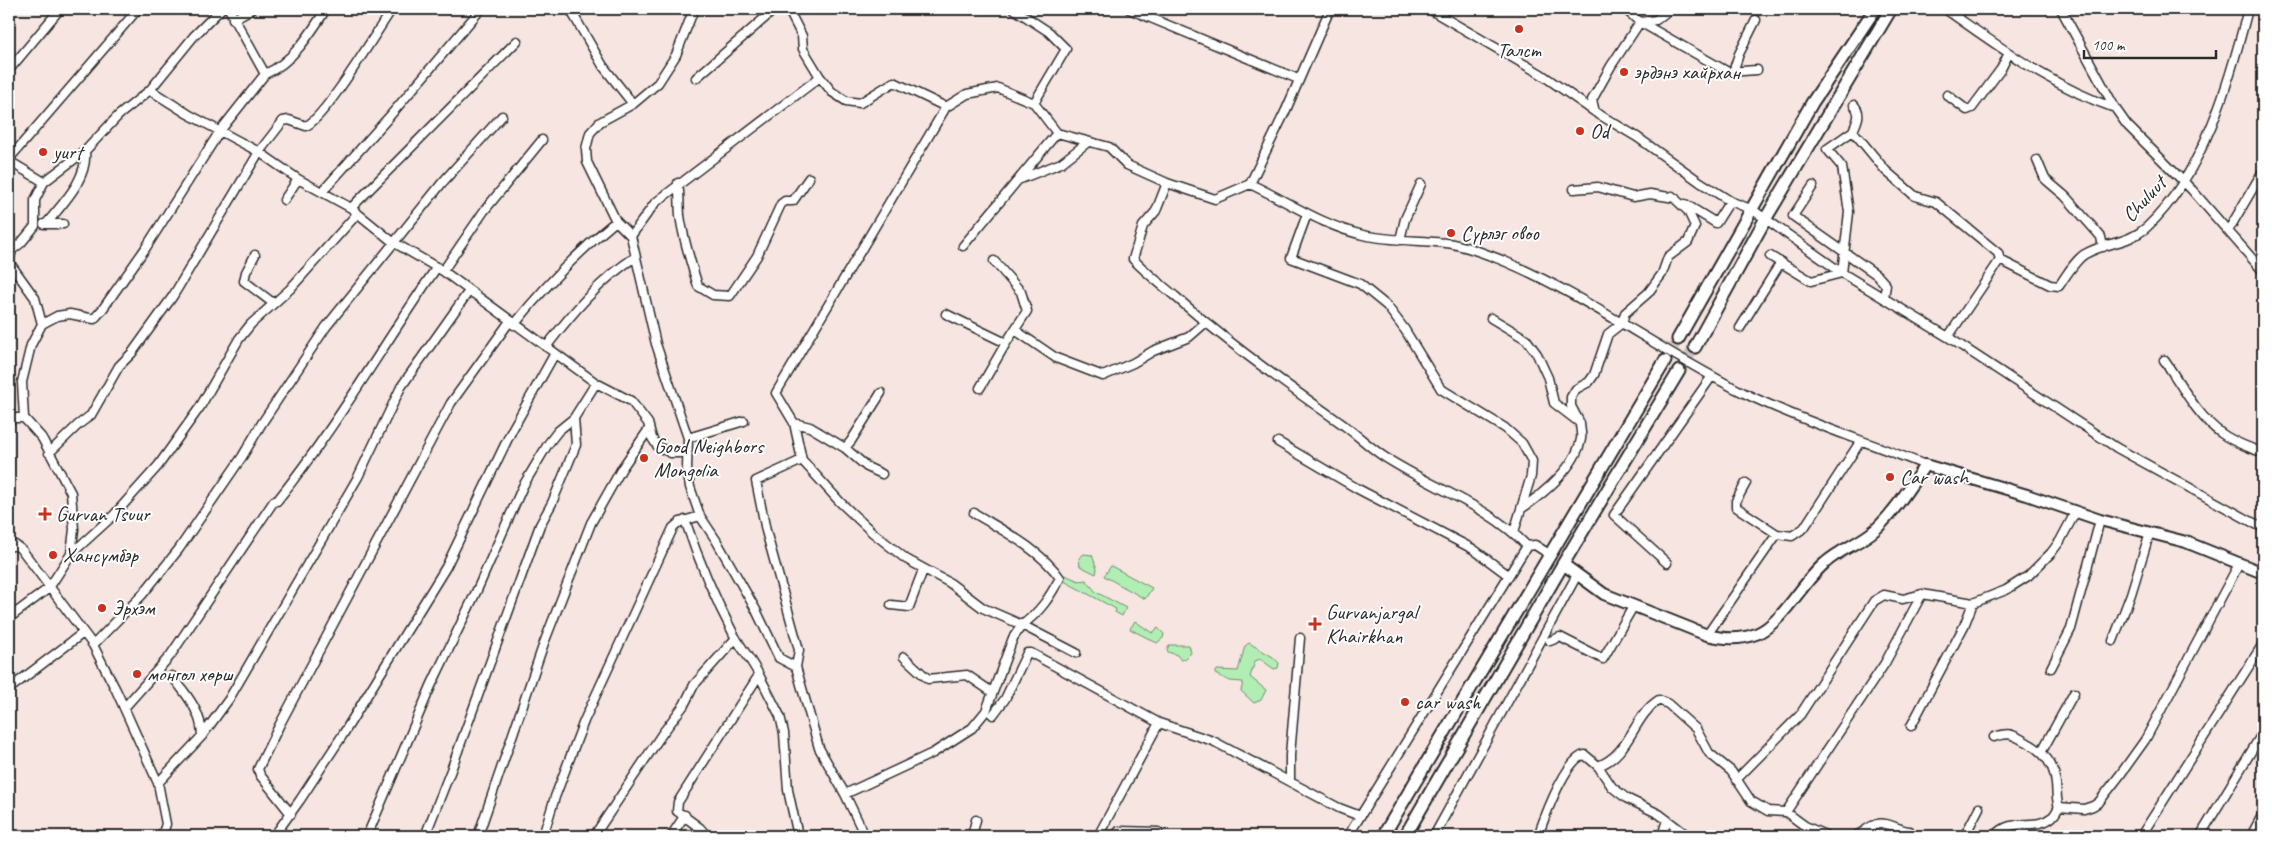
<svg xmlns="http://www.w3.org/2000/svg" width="2272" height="845" font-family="Caveat,sans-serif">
<rect width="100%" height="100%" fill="#f6e5e1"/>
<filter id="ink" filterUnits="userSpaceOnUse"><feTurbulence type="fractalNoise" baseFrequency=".02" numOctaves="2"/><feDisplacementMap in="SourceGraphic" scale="10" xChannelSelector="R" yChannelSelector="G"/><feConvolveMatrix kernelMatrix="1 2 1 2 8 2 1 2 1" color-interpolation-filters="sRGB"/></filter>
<g filter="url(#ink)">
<path fill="#b1eeb3" stroke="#6e8c6f" d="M 1084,554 L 1092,555 L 1097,569 L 1096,574 L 1080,566 L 1079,558 Z
M 1111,566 L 1152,588 L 1145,599 L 1104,576 Z
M 1065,575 L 1079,581 L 1086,580 L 1096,592 L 1126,608 L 1122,616 L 1115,612 L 1116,609 L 1062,580 Z
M 1135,621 L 1152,633 L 1158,628 L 1164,634 L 1163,638 L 1157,643 L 1130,629 Z
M 1249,643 L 1273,657 L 1279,663 L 1278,668 L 1274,669 L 1260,659 L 1255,661 L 1250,677 L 1266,690 L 1261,700 L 1254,703 L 1241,691 L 1243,682 L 1230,681 L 1215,674 L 1217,670 L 1238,671 L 1245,646 Z
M 1169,645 L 1189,645 L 1191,653 L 1185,659 L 1181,660 L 1177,655 L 1168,652 L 1167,650 Z"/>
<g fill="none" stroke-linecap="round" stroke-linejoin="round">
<path stroke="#cdc0bd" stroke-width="11" stroke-dasharray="11 5.5" stroke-linecap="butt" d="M 1665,361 L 1678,339
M 1679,371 L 1695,347"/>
<defs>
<path id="minor" d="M 229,9 L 265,74 C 292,63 311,33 326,9
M 570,9 L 603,66 L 633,104
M 694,9 L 676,55 L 658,83 L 633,104 L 600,122 L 590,133 L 586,149 L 587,162 L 616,221 L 631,236 L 656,344 L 688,438 L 687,468 L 690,487 L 700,516
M 788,9 L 802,36 L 803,49 L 820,77 L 832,92 L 846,101 L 860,103 L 894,82 L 946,107 L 967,94 L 998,88 L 1034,103 L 1057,133 L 1109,147 L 1127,165 L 1167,183 L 1215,199 L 1250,184 L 1286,110 L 1330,9
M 1014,9 L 1049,32 L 1066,49 L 1034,103
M 1129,9 L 1298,79
M 1429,9 L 1541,74 L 1595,112 L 1637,137 L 1700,182 L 1730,201 L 1753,210 L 1842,273 L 1948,337 L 2117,448 L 2263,528
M 1625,9 L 1640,22 L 1728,72 L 1757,70
M 1945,9 C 1999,46 2052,87 2115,108
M 2061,9 L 2115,108 L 2127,125 L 2192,190 L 2263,271
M 233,19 L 252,9
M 9,70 L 60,9
M 1733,72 L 1739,54 L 1756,20
M 696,78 L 775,9
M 150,90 L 188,114 L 259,152 L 298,179 L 351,208 L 393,242 L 443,271 L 596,383 L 631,401 L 648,423 L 652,438 L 658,447 L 671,453 L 686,453
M 1947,95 L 1967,110 L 1972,108 L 2001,69 L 2009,53
M 1854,105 C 1862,114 1857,121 1853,131 L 1886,171 L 1915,196 L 1936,202 L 1998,253 L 2000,260
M 946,107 L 776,393 L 794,423 L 802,460 L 840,502 L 872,532 L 906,559 L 950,583 L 983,608 L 1022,625 C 1041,611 1049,598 1060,578 C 1041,550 1002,530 974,513
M 1595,112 L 1592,100 L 1611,66 L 1640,22 L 1656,20 L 1670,9
M 9,159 L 138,9
M 2037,160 L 2045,179 L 2065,196 L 2096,231 L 2101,237 L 2103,247
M 9,161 L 44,182
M 1018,180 L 1061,163 L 1088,142
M 678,183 C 680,194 679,205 680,215 C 683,239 691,263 698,286 L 713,295 L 730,296 L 757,256 L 781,204 L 785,201 L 793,201 L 809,178
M 1167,183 L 1156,211 L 1143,226 L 1133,259 C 1146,273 1161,284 1176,297 C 1227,342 1282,382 1338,421 C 1354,432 1367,445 1383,456 C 1430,487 1488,505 1527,546
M 1250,184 C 1287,201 1323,226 1363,235 C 1391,241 1419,240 1446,243 C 1465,245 1486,254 1504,261 C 1589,297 1663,353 1746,394 C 1804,422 1866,441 1925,465
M 1813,186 L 1793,216 L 1877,275 L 1886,285 L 1884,298
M 1574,189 L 1598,187 L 1633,197 L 1650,194 L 1675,198
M 322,192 L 389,117 L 481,9
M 284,200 L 298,179
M 1685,204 L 1716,223 L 1730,201
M 351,208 L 517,41
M 1307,214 L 1291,258 L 1360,284 L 1387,306 L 1405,330 L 1441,389 L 1505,428 L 1522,443 L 1532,461 L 1531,476 L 1514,532
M 47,223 C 63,203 88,179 85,151
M 44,224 L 63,224
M 2228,231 L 2263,171
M 631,236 L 655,203 L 820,77
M 1400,240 L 1405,219 L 1421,184
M 963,246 L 1057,133
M 255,255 L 246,272 L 244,281 L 273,303
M 1770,256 L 1811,281 L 1842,273 L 1849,212 L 1842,167 L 1827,149 L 1853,131
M 443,271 L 484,211 L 542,140
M 946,314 L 1006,343 L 1027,311 L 1021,292 L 994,261
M 1491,318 L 1526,339 L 1537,354 L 1548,378 L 1554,403 L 1580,423 C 1580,428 1582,434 1581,439 C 1576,467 1543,494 1521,509
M 42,324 L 35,298 L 9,262 L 12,250 L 21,243 L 35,226 L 35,200 L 44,182 L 85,151 L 119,115 L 150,90 L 194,36 L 221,9
M 514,325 C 544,287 578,252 616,221
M 1740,328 L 1781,262
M 1015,330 L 1056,358 L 1103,376 L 1133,363 L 1153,351 L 1189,337 L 1205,323
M 1948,337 L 2000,260 L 2050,285 L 2059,286 C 2066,276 2075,260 2085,254 C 2106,242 2128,244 2147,227 C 2203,175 2230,80 2248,9
M 546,347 C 572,313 599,281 635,257
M 2164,360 C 2181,384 2197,416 2221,433 C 2234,443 2249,447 2263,453
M 980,388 L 1006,343
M 9,421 L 14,418 L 24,418
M 794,423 L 810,427 L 845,448 L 851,441 L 881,393
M 1580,423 L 1571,406 L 1571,397 L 1576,389 L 1589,382 L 1594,375 L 1608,334 L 1622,323 L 1625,313 L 1648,293 L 1662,274 L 1668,257 L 1688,242 L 1695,226 L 1688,211 L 1672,196
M 688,438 L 744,421
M 1278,442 L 1358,489 L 1473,549 L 1508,575
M 845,448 L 867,467 L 882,474
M 49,453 L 78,425 L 91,415 L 119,366 L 132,353 L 173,296 L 259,152 L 283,121 L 289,120 L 306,126 C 325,118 377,31 392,9
M 1746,483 L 1736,501 L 1736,507 L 1777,534
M 685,520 C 698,559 715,599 734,635 C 742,649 752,661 759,675 L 678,802 L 677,811 L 700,828 L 707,836
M 9,547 L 15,545 L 22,550 L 93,645 L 116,690 L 158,783 L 166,824 L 162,836
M 71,554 L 114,515 L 158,466 L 200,407 L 239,339 L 251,324 L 290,289 L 357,214
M 1667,563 L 1614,515 L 1712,376
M 891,605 L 909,607 L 923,570
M 9,618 L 49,588 L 71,554 L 74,529 L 71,493 L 42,438 L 24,418 L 22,382 L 31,345 L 42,324 L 57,316 L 70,314 L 94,319 L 102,310 L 145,249 L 220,131 L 265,74
M 1707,635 L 1777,534 L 1792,536 L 1804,528 L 1860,442
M 1550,641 L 1560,637 L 1603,659 L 1634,605
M 2113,641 L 2131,594 L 2150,532
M 93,645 L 142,595 L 179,549 L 242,457 L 262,423 L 326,327 L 442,183 L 502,116
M 904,657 L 928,679 L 967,675 L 992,692
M 796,667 L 799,650 L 766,531 L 756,481 L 802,460
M 2051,668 L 2071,629 L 2100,520
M 759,675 L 780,716 L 784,733 L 788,790 L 798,836
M 172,676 C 186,694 202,712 202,736
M 9,689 L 83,633
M 124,708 L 170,656 L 274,501 L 277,501 C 336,427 383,345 437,267
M 993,715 L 1005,699 L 1027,653 L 1031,653 L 1159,723 L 1213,741 L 1339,808 L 1360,816
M 1911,726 L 1964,626 L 1973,603
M 1994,737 C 2010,732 2012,734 2026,742 C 2043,751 2055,764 2056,784 C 2057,793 2056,799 2059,807
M 2042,751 L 2074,693
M 1598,766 C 1630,755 1633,716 1659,700 L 1668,704 L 1696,729 L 1709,753 L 1731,771 L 1751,801 L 1768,811 L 1786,812 L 1805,826 L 1827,836
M 1736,780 L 1800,715 L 1874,601 L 1884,595 L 1903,599 L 1922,594 L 1973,603 L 2006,590 L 2028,576 L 2051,553 L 2060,541 L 2076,511
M 1290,781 L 1290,755 L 1300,638
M 158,783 L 202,736 L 229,699 L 358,477 L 401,387 L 469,291
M 845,794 L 933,753 L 972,728 L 986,711 L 1013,638 L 1022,625 L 1076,653
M 1786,812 L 1885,663 L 1922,594
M 291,814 L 260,775 L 258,769 L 280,724 L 451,403 L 510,321
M 274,836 L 300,800 L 342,736 L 446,567 L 512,430 L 554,355
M 367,836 L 431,686 L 478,588 L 523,486 L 548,444 L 558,431 L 574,418 L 596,383
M 425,836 L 451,770 L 540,525 L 552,503 L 576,445 L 574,418
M 478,836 L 544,643 L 591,523 L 622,468 L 649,429
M 543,836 L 555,797 L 584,721 L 673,528 L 680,522 L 700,516 L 716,540 L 756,610 L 779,658 L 796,667 L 819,748 L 845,794 L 865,836
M 594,836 L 662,734 L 684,705 L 694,685 L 736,638
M 671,836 L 685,815
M 972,836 L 976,820
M 1098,836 L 1159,723
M 1115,836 L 1119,831 L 1158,832
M 1348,836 L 1527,546 L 1535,545 L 1549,554
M 1434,836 L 1577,575
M 1538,836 C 1544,819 1566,757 1585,755 L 1598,766 L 1612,787 L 1626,798 L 1659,814 L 1688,836
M 1662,836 L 1667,820
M 1855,836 C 1863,833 1869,826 1877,824 C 1886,821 1899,830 1909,831
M 1967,836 L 1965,835 L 1979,808
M 1995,836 C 2012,816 2036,831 2052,817 C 2055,815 2057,810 2059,807 L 2084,809 L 2093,806 L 2099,802 L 2120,775 L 2145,740 L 2239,564
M 2141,836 L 2263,644
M 2200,836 L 2263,732
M 2251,836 L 2263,814"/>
<path id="tertiary" d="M 1563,564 L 1604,594 L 1707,635 C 1723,639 1740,640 1756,634 C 1783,623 1802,582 1825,563 C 1840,549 1861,543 1876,529 C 1895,511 1910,487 1925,465 L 2027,495 L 2100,520 L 2186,542 L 2263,573
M 9,835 L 10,836"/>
<path id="secondary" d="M 1678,339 L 1812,103 L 1875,9
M 1695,347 L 1766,218 L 1891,9
M 1383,836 L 1665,361
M 1405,836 L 1563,564 L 1679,371"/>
</defs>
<use href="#minor" stroke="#2b2b2b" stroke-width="11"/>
<use href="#tertiary" stroke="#2b2b2b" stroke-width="14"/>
<use href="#secondary" stroke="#2b2b2b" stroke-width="15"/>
<use href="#minor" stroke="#fff" stroke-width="8"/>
<use href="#tertiary" stroke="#fff" stroke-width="10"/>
<use href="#secondary" stroke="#fff" stroke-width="11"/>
</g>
</g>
<g fill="#c8321e" stroke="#fff" stroke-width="2">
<circle cx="1519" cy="29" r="5"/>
<circle cx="1624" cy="72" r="5"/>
<circle cx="1580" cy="131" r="5"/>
<circle cx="43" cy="152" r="5"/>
<circle cx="1451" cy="233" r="5"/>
<circle cx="644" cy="458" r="5"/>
<circle cx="1890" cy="477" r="5"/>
<path d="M42.5 506.5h5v5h5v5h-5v5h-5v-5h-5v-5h5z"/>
<circle cx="53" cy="555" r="5"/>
<circle cx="102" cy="608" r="5"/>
<path d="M1312.5 616.5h5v5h5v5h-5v5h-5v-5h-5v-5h5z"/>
<circle cx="137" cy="674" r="5"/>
<circle cx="1405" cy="702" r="5"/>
</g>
<g text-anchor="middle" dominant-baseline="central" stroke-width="4" stroke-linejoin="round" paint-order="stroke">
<g font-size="21" fill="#2b2b2b" stroke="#fff" text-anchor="start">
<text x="1519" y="50" text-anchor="middle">Талст</text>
<text x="1634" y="72">эрдэнэ хайрхан</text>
<text x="1590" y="131">Od</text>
<text x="53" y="152">yurt</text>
<text x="1461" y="233">Сүрлэг овоо</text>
<text x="654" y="446">Good Neighbors<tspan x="654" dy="24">Mongolia</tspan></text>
<text x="1900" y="477">Car wash</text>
<text x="56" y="514">Gurvan Tsuur</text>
<text x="63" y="555">Хансүмбэр</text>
<text x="112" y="608">Эрхэм</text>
<text x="1326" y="612">Gurvanjargal<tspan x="1326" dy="24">Khairkhan</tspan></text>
<text x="147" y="674">монгол хөрш</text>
<text x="1415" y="702">car wash</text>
</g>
<g font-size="21" fill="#2b2b2b" stroke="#fff">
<text transform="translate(2144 199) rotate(-47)">Chuluut</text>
</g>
</g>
<rect width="2272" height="845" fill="none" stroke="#fff" stroke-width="30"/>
<rect x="15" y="15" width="2242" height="815" fill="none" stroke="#2b2b2b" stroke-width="2" filter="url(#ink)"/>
<path d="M2084 50v8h132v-8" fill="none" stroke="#2b2b2b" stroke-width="2.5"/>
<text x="2092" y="50" font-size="15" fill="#2b2b2b" stroke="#ffffff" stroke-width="4" paint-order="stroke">100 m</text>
</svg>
